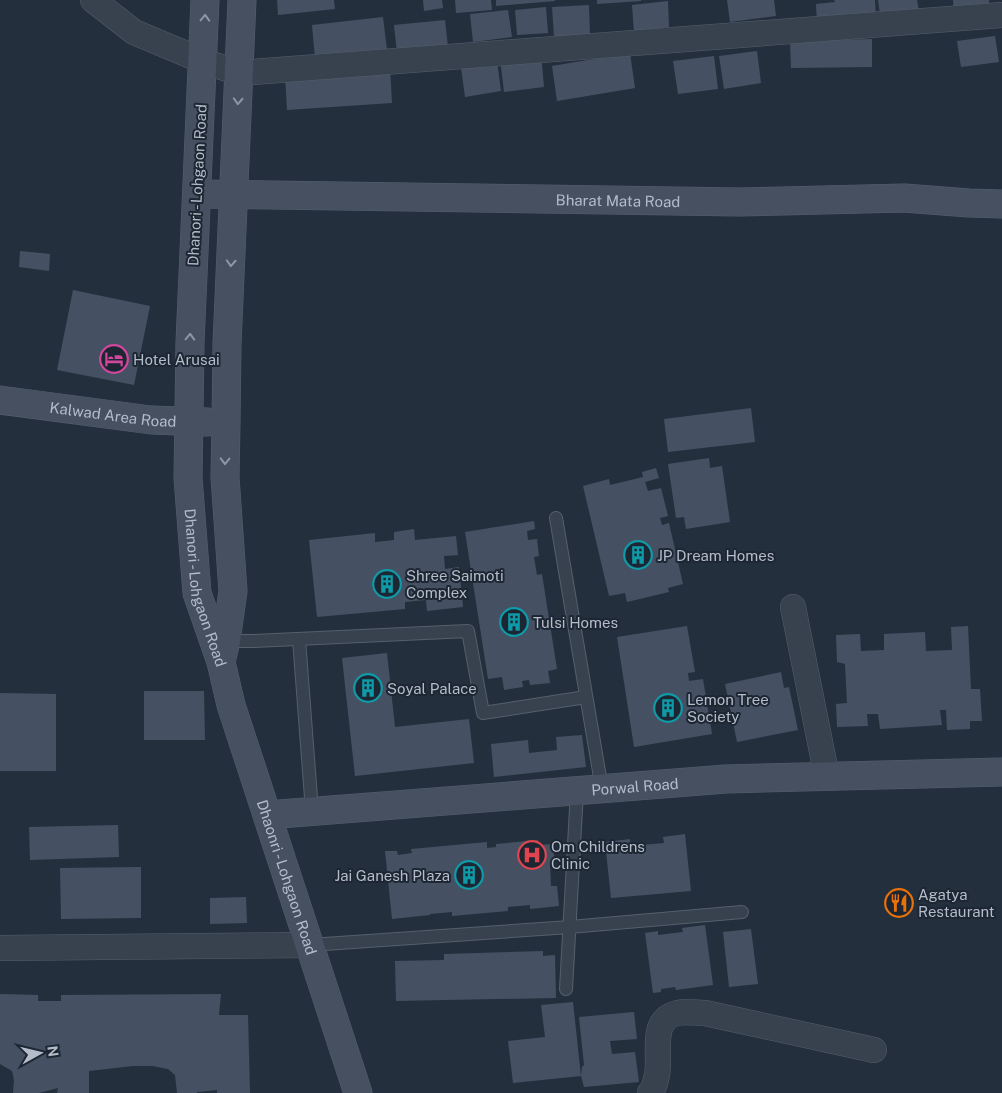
<svg xmlns="http://www.w3.org/2000/svg" width="1002" height="1093" font-family="'Public Sans',sans-serif">
<rect width="100%" height="100%" fill="#242f3e"/>
<path fill="#455162" d="M 277,0 L 334,0 L 335,9 L 278,15 Z
M 423,0 L 442,0 L 443,8 L 424,11 Z
M 455,0 L 491,0 L 492,10 L 456,13 Z
M 496,0 L 555,0 L 555,1 L 496,6 Z
M 597,0 L 641,0 L 641,1 L 597,4 Z
M 727,0 L 774,0 L 776,16 L 730,22 Z
M 834,0 L 875,0 L 876,19 L 817,24 L 816,4 L 835,2 Z
M 878,0 L 917,0 L 920,17 L 881,22 Z
M 953,0 L 989,0 L 990,10 L 954,14 Z
M 668,1 L 669,27 L 634,32 L 632,5 Z
M 589,5 L 590,35 L 554,37 L 552,7 Z
M 546,7 L 548,33 L 517,35 L 515,10 Z
M 508,10 L 512,37 L 473,42 L 470,14 Z
M 383,17 L 387,50 L 315,58 L 312,25 Z
M 445,20 L 448,47 L 397,53 L 394,25 Z
M 995,36 L 999,62 L 961,67 L 957,41 Z
M 872,39 L 872,67 L 791,68 L 790,41 Z
M 757,51 L 761,83 L 724,89 L 719,56 Z
M 630,53 L 635,88 L 557,101 L 552,66 Z
M 541,54 L 544,87 L 504,92 L 500,58 Z
M 714,56 L 718,89 L 678,94 L 673,61 Z
M 497,61 L 501,91 L 465,97 L 461,67 Z
M 390,68 L 392,103 L 287,110 L 285,74 Z
M 20,251 L 50,254 L 49,271 L 19,267 Z
M 73,290 L 150,306 L 134,385 L 57,370 Z
M 751,408 L 755,442 L 668,452 L 664,419 Z
M 709,458 L 710,468 L 722,466 L 730,522 L 686,529 L 684,517 L 676,518 L 668,464 Z
M 656,468 L 659,478 L 645,482 L 648,491 L 661,488 L 668,516 L 660,518 L 662,525 L 669,523 L 683,584 L 668,588 L 669,592 L 627,602 L 625,593 L 609,596 L 583,486 L 609,479 L 610,485 L 643,477 L 642,472 Z
M 534,521 L 535,529 L 527,531 L 528,540 L 537,539 L 539,556 L 534,557 L 537,575 L 542,574 L 557,669 L 548,671 L 550,683 L 530,685 L 529,680 L 522,681 L 523,687 L 504,690 L 502,677 L 488,679 L 465,532 Z
M 414,529 L 415,540 L 456,536 L 458,555 L 444,556 L 445,569 L 459,567 L 463,607 L 427,611 L 426,600 L 405,602 L 405,609 L 317,617 L 309,540 L 375,533 L 375,542 L 394,540 L 394,532 Z
M 687,626 L 695,672 L 688,673 L 689,681 L 703,679 L 712,734 L 634,747 L 617,637 Z
M 968,626 L 971,689 L 980,689 L 982,721 L 970,721 L 970,729 L 947,730 L 946,710 L 940,710 L 942,725 L 880,729 L 878,714 L 867,714 L 868,726 L 837,727 L 836,704 L 847,703 L 845,664 L 837,662 L 836,635 L 860,634 L 861,651 L 884,650 L 884,634 L 925,632 L 926,651 L 952,650 L 951,627 Z
M 387,653 L 395,727 L 469,719 L 474,763 L 355,776 L 342,658 Z
M 781,672 L 784,688 L 789,687 L 798,730 L 737,742 L 725,684 Z
M 144,691 L 204,691 L 205,740 L 144,740 Z
M 0,693 L 56,694 L 56,771 L 0,771 Z
M 582,735 L 586,767 L 494,777 L 491,744 L 528,740 L 529,753 L 557,750 L 556,737 Z
M 118,825 L 119,857 L 30,860 L 29,827 Z
M 685,834 L 691,891 L 611,898 L 605,842 L 630,839 L 630,846 L 664,843 L 663,837 Z
M 538,840 L 538,845 L 553,844 L 555,863 L 550,864 L 551,886 L 557,886 L 559,906 L 530,909 L 530,905 L 508,907 L 508,911 L 452,916 L 452,912 L 430,914 L 430,915 L 392,919 L 385,851 L 397,851 L 398,855 L 412,853 L 411,849 L 487,842 L 487,848 L 496,847 L 496,844 Z
M 141,867 L 141,918 L 61,919 L 60,868 Z
M 246,897 L 247,923 L 210,924 L 210,898 Z
M 705,925 L 713,985 L 676,990 L 675,987 L 661,989 L 661,992 L 653,993 L 645,933 L 658,931 L 658,935 L 683,932 L 682,928 Z
M 751,929 L 758,984 L 729,987 L 723,932 Z
M 543,951 L 543,956 L 555,955 L 556,998 L 396,1001 L 395,961 L 444,960 L 444,954 Z
M 0,994 L 38,995 L 38,1001 L 61,1001 L 61,995 L 221,994 L 219,1015 L 248,1015 L 250,1093 L 217,1093 L 217,1090 L 197,1092 L 197,1093 L 177,1093 L 175,1075 L 168,1069 L 152,1066 L 133,1066 L 89,1071 L 89,1093 L 57,1093 L 58,1088 L 39,1093 L 13,1093 L 14,1080 L 12,1071 L 0,1064 Z
M 573,1002 L 581,1076 L 513,1083 L 508,1041 L 545,1037 L 541,1005 Z
M 634,1012 L 637,1039 L 610,1041 L 612,1054 L 635,1052 L 639,1082 L 584,1087 L 581,1076 L 582,1067 L 584,1065 L 579,1017 Z"/>
<g fill="none" stroke-linecap="round" stroke-linejoin="round">
<defs>
<path id="lane" d="M 556,518 L 602,789
M 299,639 L 312,811
M 226,641 L 254,641 L 468,631 L 483,713 L 586,697
M 310,945 L 570,927 L 742,912
M 566,989 L 577,791"/>
<path id="street" d="M 93,0 L 134,32 L 203,61 L 239,73 L 1002,15
M 793,607 L 827,777
M 0,948 L 310,945
M 650,1093 C 655,1088 655,1082 657,1075 C 661,1054 649,1020 677,1013 C 685,1011 696,1013 705,1013 L 874,1050"/>
<g id="secondary">
<path id="s1" d="M 205,0 L 190,343 L 188,478 L 197,593 L 221,662 L 231,705 L 358,1093"/>
<path id="s2" d="M 197,194 L 739,202 L 904,198 L 969,203 L 1002,204"/>
<path id="s3" d="M 0,400 L 151,420 L 207,422"/>
<path d="M 221,662 L 226,641 L 233,591 L 225,477 L 226,423 L 227,344 L 242,0"/>
<path id="s4" d="M 267,815 L 726,779 L 1002,772"/>
</g>
</defs>
<use href="#lane" stroke="#565f6c" stroke-width="14"/>
<use href="#street" stroke="#565f6c" stroke-width="26"/>
<use href="#secondary" stroke="#565f6c" stroke-width="29"/>
<use href="#lane" stroke="#38414e" stroke-width="12"/>
<use href="#street" stroke="#38414e" stroke-width="25"/>
<use href="#secondary" stroke="#465061" stroke-width="28"/>
</g>
<defs><path id="oneway-chevron" d="M-2-3.5L2.5 0L-2 3.5" fill="none" stroke-width="1.6" stroke-linecap="round" stroke-linejoin="round" transform="scale(1.25)"/></defs>
<g stroke="#8e96a5">
<use href="#oneway-chevron" transform="translate(205 18) rotate(-88)"/>
<use href="#oneway-chevron" transform="translate(238 101) rotate(93)"/>
<use href="#oneway-chevron" transform="translate(231 263) rotate(93)"/>
<use href="#oneway-chevron" transform="translate(190 337) rotate(-88)"/>
<use href="#oneway-chevron" transform="translate(225 461) rotate(91)"/>
</g>
<defs>
<symbol id="hotel-ring" viewBox="-11 -11 22 22"><circle r="9.5" fill="#1d2633" stroke="#d1479c" stroke-width="1.5"/><path d="M-6-4.5h1.5V1H6V5H4.5V3h-9V5H-6ZM-4 0a1.8 1.8 0 1 1 3.6 0ZM.5 0V-2.5h3Q6-2.5 6 0Z" fill="#d1479c"/></symbol>
<symbol id="building-ring" viewBox="-11 -11 22 22"><circle r="9.5" fill="#1d2633" stroke="#0f9aa8" stroke-width="1.5"/><path d="M-4-6H4V6H1V3H-1V6H-4ZM-2.5-4.3h1.7v1.8h-1.7ZM.8-4.3h1.7v1.8H.8ZM-2.5-1h1.7V.8h-1.7ZM.8-1h1.7V.8H.8Z" fill="#0f9aa8"/></symbol>
<symbol id="hospital-ring" viewBox="-11 -11 22 22"><circle r="9.5" fill="#1d2633" stroke="#e0444e" stroke-width="1.5"/><path d="M-5-5h3v3.5h4V-5h3V5h-3V1.5h-4V5h-3Z" fill="#e0444e"/></symbol>
<symbol id="restaurant-ring" viewBox="-11 -11 22 22"><circle r="9.5" fill="#1d2633" stroke="#e8710a" stroke-width="1.5"/><path d="M-5-6h1v4h1v-4h1v4h1v-4h1v5L-1.5 .5V6h-2V.5L-5-1ZM5-6V6H3V1.5H1.5Q1.5-4 5-6Z" fill="#e8710a"/></symbol>
</defs>
<g fill-rule="evenodd">
<use href="#hotel-ring" x="98" y="343" width="32" height="32"/>
<use href="#building-ring" x="622" y="539" width="32" height="32"/>
<use href="#building-ring" x="371" y="568" width="32" height="32"/>
<use href="#building-ring" x="498" y="606" width="32" height="32"/>
<use href="#building-ring" x="352" y="672" width="32" height="32"/>
<use href="#building-ring" x="652" y="692" width="32" height="32"/>
<use href="#hospital-ring" x="516" y="839" width="32" height="32"/>
<use href="#building-ring" x="453" y="859" width="32" height="32"/>
<use href="#restaurant-ring" x="883" y="887" width="32" height="32"/>
</g>
<g text-anchor="middle" dominant-baseline="central" stroke-width="4" stroke-linejoin="round" paint-order="stroke">
<g font-size="15" fill="#b4bcc9" stroke="#1d2633">
<text transform="translate(197 185) rotate(-87)">Dhanori - Lohgaon Road</text>
<text stroke="none"><textPath href="#s2" startOffset="421">Bharat Mata Road</textPath></text>
<text stroke="none"><textPath href="#s3" startOffset="114">Kalwad Area Road</textPath></text>
<text stroke="none"><textPath href="#s1" startOffset="590">Dhanori - Lohgaon Road</textPath></text>
<text stroke="none"><textPath href="#s4" startOffset="369">Porwal Road</textPath></text>
<text stroke="none"><textPath href="#s1" startOffset="892">Dhaonri - Lohgaon Road</textPath></text>
</g>
<g font-size="15" fill="#b4bcc9" stroke="#1d2633" text-anchor="start">
<text x="133" y="359">Hotel Arusai</text>
<text x="657" y="555">JP Dream Homes</text>
<text x="406" y="575">Shree Saimoti<tspan x="406" dy="17">Complex</tspan></text>
<text x="533" y="622">Tulsi Homes</text>
<text x="387" y="688">Soyal Palace</text>
<text x="687" y="699">Lemon Tree<tspan x="687" dy="17">Society</tspan></text>
<text x="551" y="846">Om Childrens<tspan x="551" dy="17">Clinic</tspan></text>
<text x="450" y="875" text-anchor="end">Jai Ganesh Plaza</text>
<text x="918" y="894">Agatya<tspan x="918" dy="17">Restaurant</tspan></text>
</g>
</g>
<g transform="translate(40 1053) rotate(82)" stroke="#1d2633" stroke-width="4" paint-order="stroke">
<path d="M0-4L9 19L0 12L-9 19Z" fill="#b4bcc9"/>
<text y="-8" font-size="14" font-weight="bold" text-anchor="middle" fill="#b4bcc9">N</text>
</g>
</svg>
